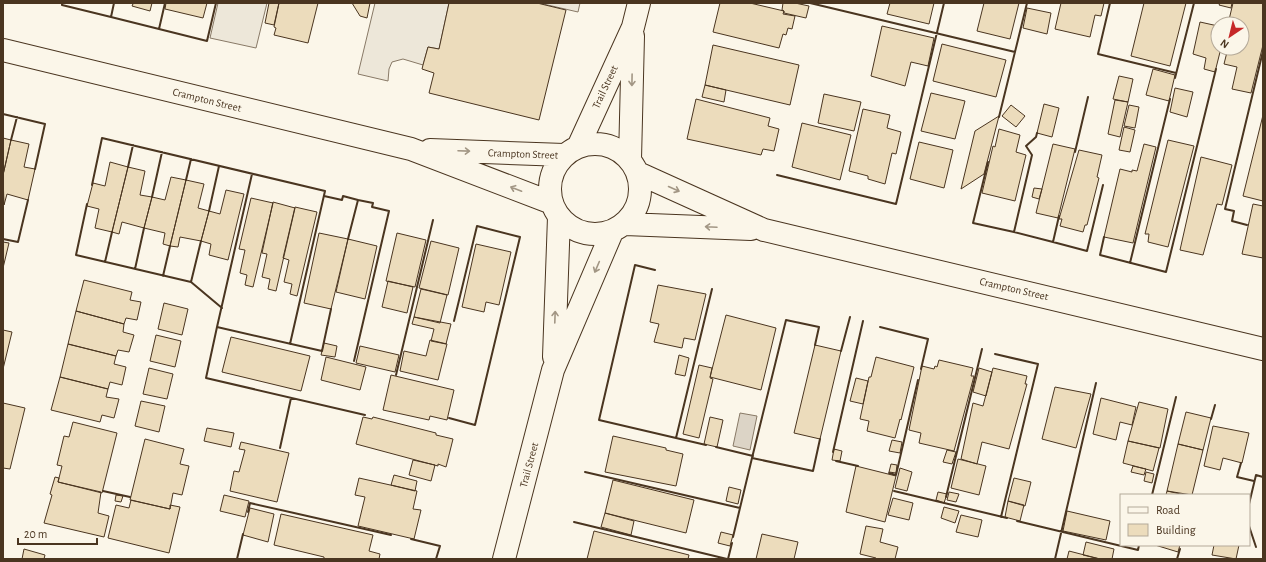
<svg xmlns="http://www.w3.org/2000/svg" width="1266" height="562" font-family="'Alegreya Sans',sans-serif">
<rect width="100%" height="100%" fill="#fbf6e9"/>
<path fill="#ede7d9" stroke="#887966" d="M 218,3 L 267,3 L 256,48 L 210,38 Z
M 375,3 L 449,3 L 439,49 L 428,47 L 423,65 L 403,59 L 392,62 L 389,69 L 388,81 L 358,74 Z
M 539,3 L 580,3 L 578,12 Z"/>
<path fill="#dcd4c6" stroke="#887966" d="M 740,413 L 757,416 L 750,450 L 733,446 Z"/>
<path fill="#ecdcbc" stroke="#4a3520" d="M 130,3 L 152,3 L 150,11 L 132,6 L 133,4 Z
M 166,3 L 207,3 L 203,18 L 165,9 Z
M 269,3 L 279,3 L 274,25 L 265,23 Z
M 279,3 L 318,3 L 308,43 L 274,35 L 276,28 L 274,27 Z
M 352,3 L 370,3 L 367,18 L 360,16 Z
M 449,3 L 537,3 L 566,10 L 539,120 L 429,93 L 434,73 L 422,69 L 423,65 L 428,47 L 439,49 Z
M 720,3 L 750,3 L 784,11 L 783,14 L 795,16 L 792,29 L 788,28 L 786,35 L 783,34 L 779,48 L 713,32 Z
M 783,3 L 795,3 L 809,6 L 806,18 L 784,13 L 784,11 L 782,10 Z
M 890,3 L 934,3 L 929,24 L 887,14 Z
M 984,3 L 1019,3 L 1010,39 L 977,31 Z
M 1061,3 L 1104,3 L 1101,16 L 1095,15 L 1090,37 L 1055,29 Z
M 1144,3 L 1186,3 L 1170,66 L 1131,56 Z
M 1220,3 L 1232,3 L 1231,8 L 1219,5 Z
M 1233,3 L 1263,3 L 1263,45 L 1251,93 L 1232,89 L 1237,67 L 1224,64 L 1228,48 L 1242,48 L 1242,24 L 1228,24 Z
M 1027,8 L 1051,13 L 1047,34 L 1023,28 Z
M 1200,22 L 1218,26 L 1218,48 L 1221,48 L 1215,72 L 1204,69 L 1206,58 L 1193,54 Z
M 882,26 L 934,38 L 928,66 L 911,62 L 905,86 L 871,76 Z
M 942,44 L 1006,60 L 996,97 L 933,81 Z
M 713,45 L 799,65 L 790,105 L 705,85 Z
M 1153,69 L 1175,75 L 1169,101 L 1146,95 Z
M 1119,76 L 1133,79 L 1128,102 L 1113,99 Z
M 705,85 L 726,90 L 724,102 L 702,97 Z
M 1175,88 L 1193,92 L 1187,117 L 1170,112 Z
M 931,93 L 965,101 L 955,139 L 921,131 Z
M 824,94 L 861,102 L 854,131 L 818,123 Z
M 696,99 L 770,118 L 768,126 L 779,129 L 774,151 L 763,149 L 761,155 L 687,139 Z
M 1115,100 L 1128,102 L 1120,137 L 1108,134 Z
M 1044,104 L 1059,108 L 1052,137 L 1037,133 Z
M 1011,105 L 1025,116 L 1016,127 L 1002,116 Z
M 1129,105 L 1139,107 L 1135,128 L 1124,126 Z
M 863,109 L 890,115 L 887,128 L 901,132 L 896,154 L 892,153 L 885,184 L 868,179 L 868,176 L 849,171 Z
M 1263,115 L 1263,201 L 1243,196 Z
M 999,116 L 984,174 L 961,189 L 975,131 Z
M 802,123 L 851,135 L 840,180 L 792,167 Z
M 1124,127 L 1135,130 L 1130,152 L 1119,150 Z
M 999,129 L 1020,135 L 1016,152 L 1026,155 L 1015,201 L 982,193 L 993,146 L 995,147 Z
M 3,138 L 11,140 L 3,175 Z
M 11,140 L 29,144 L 24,167 L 35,169 L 28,200 L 7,194 L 4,205 L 3,175 Z
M 1168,140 L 1194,146 L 1168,247 L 1148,242 L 1149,234 L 1145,234 Z
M 919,142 L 953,150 L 944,188 L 910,179 Z
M 1053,144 L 1075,149 L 1058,218 L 1036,213 Z
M 1144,144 L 1156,147 L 1133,243 L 1104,237 L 1120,169 L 1132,172 L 1132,170 L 1137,171 Z
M 1079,150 L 1102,155 L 1097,177 L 1099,178 L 1087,225 L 1085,225 L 1083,232 L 1060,226 L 1062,219 L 1059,219 Z
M 1201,157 L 1232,165 L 1222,205 L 1217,204 L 1203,255 L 1180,250 Z
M 110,162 L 128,167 L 112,232 L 95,228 L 99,209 L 87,206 L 93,183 L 105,186 Z
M 128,167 L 145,171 L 140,195 L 152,197 L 144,228 L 122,222 L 119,234 L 112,232 Z
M 171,177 L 186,180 L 170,246 L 163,244 L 165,233 L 144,228 L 152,197 L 165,200 Z
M 186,180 L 204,184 L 198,208 L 209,211 L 201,241 L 180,237 L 178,247 L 170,246 Z
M 1034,188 L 1042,189 L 1039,199 L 1032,197 Z
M 226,190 L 244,194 L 228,260 L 209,255 L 211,244 L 201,241 L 209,211 L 220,214 Z
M 251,198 L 273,203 L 253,287 L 245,285 L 247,275 L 240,273 L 245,250 L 239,249 Z
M 273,202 L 295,208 L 276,291 L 268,289 L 270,279 L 262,277 L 267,254 L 262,253 Z
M 1253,204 L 1263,206 L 1263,258 L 1242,254 Z
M 295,207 L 317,212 L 297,296 L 290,294 L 292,284 L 284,282 L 289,260 L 283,258 Z
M 319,233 L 348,239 L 331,309 L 304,303 Z
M 397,233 L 426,240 L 415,287 L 386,281 Z
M 348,239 L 377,246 L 365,299 L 336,292 Z
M 431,241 L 459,248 L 448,295 L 419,288 Z
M 3,242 L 9,243 L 3,268 Z
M 476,244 L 511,252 L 499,305 L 486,302 L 484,312 L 462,307 Z
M 84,280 L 132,292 L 130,300 L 141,302 L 137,320 L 126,318 L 124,324 L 76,311 Z
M 388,281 L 413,287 L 407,313 L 382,307 Z
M 658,285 L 706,294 L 695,340 L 684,338 L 682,348 L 654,342 L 659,324 L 650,322 Z
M 421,289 L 447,295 L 440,323 L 414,317 Z
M 164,303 L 188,309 L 182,335 L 158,329 Z
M 76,311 L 124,324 L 123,332 L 134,335 L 129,352 L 118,350 L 116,356 L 68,344 Z
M 726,315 L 776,328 L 761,390 L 710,377 Z
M 414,317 L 451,324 L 446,344 L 431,341 L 434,329 L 412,324 Z
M 3,330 L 12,332 L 3,369 Z
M 156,335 L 181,341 L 175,367 L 150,361 Z
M 231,337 L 310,356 L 301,391 L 222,372 Z
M 430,340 L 447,344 L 438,380 L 400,371 L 404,351 L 426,356 Z
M 324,343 L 337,346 L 335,357 L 321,355 Z
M 68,344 L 116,356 L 114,364 L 126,367 L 122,385 L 110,382 L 108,389 L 60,377 Z
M 815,345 L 841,351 L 820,439 L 794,433 Z
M 360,346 L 399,355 L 395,372 L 356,363 Z
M 679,355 L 689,358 L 685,376 L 675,374 Z
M 326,357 L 366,367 L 360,390 L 321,380 Z
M 876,357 L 914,367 L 901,420 L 900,419 L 895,438 L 867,431 L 869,421 L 860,419 L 869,377 L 871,377 Z
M 939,360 L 973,368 L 971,376 L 974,376 L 954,451 L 919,443 L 921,433 L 909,430 L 922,366 L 934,369 L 935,366 L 937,367 Z
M 699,365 L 712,368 L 710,378 L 713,379 L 699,438 L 683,434 Z
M 149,368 L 173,374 L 167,399 L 143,394 Z
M 979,368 L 992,372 L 986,396 L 973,392 Z
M 993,368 L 1027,376 L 1025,384 L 1027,384 L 1009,449 L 982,442 L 977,464 L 961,459 L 973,403 L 983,406 Z
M 391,375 L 454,390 L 447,420 L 430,416 L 429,420 L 383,410 Z
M 60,377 L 108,389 L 106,397 L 119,399 L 114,418 L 102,415 L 100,422 L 51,410 Z
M 856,378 L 868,381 L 863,404 L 850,401 Z
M 1055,387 L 1091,394 L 1076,448 L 1042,439 Z
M 1101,398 L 1136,407 L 1132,425 L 1120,422 L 1116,440 L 1093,434 Z
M 141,401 L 165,406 L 159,432 L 135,426 Z
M 1139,402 L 1168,409 L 1160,448 L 1128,441 Z
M 3,403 L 25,408 L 10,469 L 3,468 Z
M 1186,412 L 1211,418 L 1203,450 L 1178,444 Z
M 363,417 L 372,419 L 373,417 L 436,433 L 436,435 L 453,439 L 446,467 L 438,464 L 438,466 L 356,444 Z
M 710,417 L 723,420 L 717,447 L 704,444 Z
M 73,422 L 117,433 L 102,493 L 58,482 L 62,466 L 57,465 L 64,436 L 69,437 Z
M 1213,426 L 1249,433 L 1242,463 L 1223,458 L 1220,470 L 1204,466 Z
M 207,428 L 234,433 L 231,447 L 204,441 Z
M 613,436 L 666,448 L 666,450 L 683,454 L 676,486 L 605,472 Z
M 145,439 L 184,449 L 180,464 L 189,466 L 182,495 L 173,493 L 170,509 L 130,500 Z
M 892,440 L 902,442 L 900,453 L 889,451 Z
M 1128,441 L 1159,448 L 1153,471 L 1123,463 Z
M 241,442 L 289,453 L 277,502 L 230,491 L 234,471 L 239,472 L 245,450 L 239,449 Z
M 1178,444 L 1203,450 L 1192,495 L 1167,491 Z
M 834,449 L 842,451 L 840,461 L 832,460 Z
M 947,450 L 956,452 L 952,464 L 943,462 Z
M 958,459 L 986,466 L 979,495 L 951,488 Z
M 413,460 L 435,465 L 431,481 L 409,475 Z
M 891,464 L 897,465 L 896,473 L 889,472 Z
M 856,466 L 896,476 L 885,522 L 846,512 Z
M 1133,466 L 1146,469 L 1144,475 L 1131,472 Z
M 900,468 L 912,472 L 907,491 L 895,488 Z
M 1146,472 L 1154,474 L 1152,483 L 1144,481 Z
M 394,475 L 417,481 L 415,491 L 391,485 Z
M 55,477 L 59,478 L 58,482 L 101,492 L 98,513 L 109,516 L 104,537 L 44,523 L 52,495 L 50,494 Z
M 359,478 L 417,491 L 413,509 L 421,510 L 414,539 L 358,526 L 365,497 L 355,495 Z
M 1014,478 L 1031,482 L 1025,506 L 1008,501 Z
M 613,480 L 694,500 L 686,533 L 605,513 Z
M 729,487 L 741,490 L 738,504 L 726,501 Z
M 1167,491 L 1185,495 L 1166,495 Z
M 938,492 L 947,494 L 944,503 L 936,500 Z
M 949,492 L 959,494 L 956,502 L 947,500 Z
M 116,495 L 123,496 L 121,502 L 115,501 Z
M 224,495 L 249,501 L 245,517 L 220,511 Z
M 893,498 L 913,503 L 909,520 L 888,515 Z
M 131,500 L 170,509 L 170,505 L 180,507 L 169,553 L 108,538 L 116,505 L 129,508 Z
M 1008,501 L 1024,505 L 1020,521 L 1005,517 Z
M 944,507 L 959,511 L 955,523 L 941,518 Z
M 250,508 L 274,514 L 268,542 L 243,535 Z
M 1067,511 L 1110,521 L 1106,540 L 1063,531 Z
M 605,513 L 634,521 L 631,535 L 601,527 Z
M 281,514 L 373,535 L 369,551 L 380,554 L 379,559 L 324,559 L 324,557 L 274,545 Z
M 961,515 L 982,520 L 978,537 L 956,532 Z
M 866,526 L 883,529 L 880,542 L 898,547 L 895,559 L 876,559 L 876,558 L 860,554 Z
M 594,531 L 689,555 L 688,559 L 587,559 Z
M 721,532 L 733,535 L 730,546 L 718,543 Z
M 762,534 L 798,542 L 794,559 L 756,559 Z
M 1086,542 L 1114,549 L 1112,559 L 1100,559 L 1083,555 Z
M 1155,545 L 1180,545 L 1178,552 Z
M 1214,545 L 1239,545 L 1236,559 L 1212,555 Z
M 24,549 L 45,555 L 44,559 L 22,559 Z
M 1069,551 L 1100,559 L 1067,559 Z"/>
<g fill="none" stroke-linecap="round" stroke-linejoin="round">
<defs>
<path id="minor" d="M 3,50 L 411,149 L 552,203
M550 189a45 45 0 1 1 90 0a45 45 0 1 1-90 0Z
M 578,147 L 633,27 L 639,3
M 430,150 L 564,155
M 630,159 L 633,36
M 638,173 L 764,230 L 1263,349
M 625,224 L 751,229
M 554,357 L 559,217
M 504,559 L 553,370 L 612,232"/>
</defs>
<use href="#minor" stroke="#4a3520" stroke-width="24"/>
<use href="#minor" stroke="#fbf6e9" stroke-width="22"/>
<path stroke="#4a3520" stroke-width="2" d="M 62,3 L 62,5 L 111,17
M 114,3 L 111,17 L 159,29
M 165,3 L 159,29 L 207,41 L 216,3
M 810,3 L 1015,52
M 1110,3 L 1098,54 L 1176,73
M 1175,78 L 1194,3
M 3,114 L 45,124 L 35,169
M 999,117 L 1027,3
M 11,140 L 17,117
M 1075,152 L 1088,97
M 988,162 L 973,223 L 1014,232 L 1032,155 L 1026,146 L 1036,137 L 1037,133
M 128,167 L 133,145
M 777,175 L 896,204 L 944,3
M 186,180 L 191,159
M 92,185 L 102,138 L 325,191 L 290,344
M 324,196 L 342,200 L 343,196 L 358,200 L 348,239
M 152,197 L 162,152
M 87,204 L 76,255 L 191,282 L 222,308
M 209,211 L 219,166
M 1059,216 L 1053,242 L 1087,251 L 1103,185
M 1247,225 L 1232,221 L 1234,211 L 1225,209 L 1263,51
M 1014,232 L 1053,242
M 1104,237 L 1100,255 L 1166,272 L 1216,69
M 3,239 L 18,242 L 28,200
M 105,262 L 112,232
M 1130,263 L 1170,99
M 135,269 L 144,228
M 655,270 L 635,265 L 599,420 L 676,438 L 712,289
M 163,276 L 170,246
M 191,282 L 201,241
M 331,309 L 322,351 L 217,327 L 206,378 L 365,415
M 217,327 L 252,174
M 880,327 L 928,339 L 921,369
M 815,345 L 819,327 L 786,320 L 752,458 L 813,471 L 820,439
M 841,351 L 850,317
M 995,354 L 1038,364 L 1001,517
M 354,361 L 389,211 L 372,207 L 373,203 L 358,200
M 396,375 L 433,220
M 449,418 L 475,425 L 520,237 L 477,226 L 454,321
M 1211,419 L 1215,405
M 676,438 L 706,445
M 716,447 L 753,456
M 280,448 L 291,398
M 833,452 L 863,321
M 836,461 L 858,466
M 1241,463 L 1237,477 L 1254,481
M 585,472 L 740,508
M 889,473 L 896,475 L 918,380
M 103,491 L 130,497
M 894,491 L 1007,518
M 1152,495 L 1176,397
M 946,497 L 982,349
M 1249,504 L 1256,475 L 1263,477
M 248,512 L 250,503 L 391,535
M 1017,521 L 1138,550 L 1139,545
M 574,522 L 727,559
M 1249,526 L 1256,547
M 733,537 L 752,458
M 411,539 L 440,546 L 436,559
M 237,559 L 243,534
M 728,559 L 732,543
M 1055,559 L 1096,383
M 1177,559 L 1180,549"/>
</g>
<defs><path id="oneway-shaft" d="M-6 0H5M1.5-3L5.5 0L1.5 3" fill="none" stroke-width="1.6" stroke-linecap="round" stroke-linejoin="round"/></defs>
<g stroke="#a29684">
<use href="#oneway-shaft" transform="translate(632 80) rotate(91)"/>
<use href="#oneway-shaft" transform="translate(464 151) rotate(2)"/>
<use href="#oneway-shaft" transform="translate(516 189) rotate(-159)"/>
<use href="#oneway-shaft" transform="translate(674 189) rotate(24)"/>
<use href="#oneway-shaft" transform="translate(711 227) rotate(-177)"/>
<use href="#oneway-shaft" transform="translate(597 267) rotate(113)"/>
<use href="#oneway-shaft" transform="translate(555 317) rotate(-88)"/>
</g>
<g text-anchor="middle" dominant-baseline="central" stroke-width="3" stroke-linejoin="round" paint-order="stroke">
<g font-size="11" fill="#4a3520" stroke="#fbf6e9">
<text transform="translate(605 87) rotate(-65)">Trail Street</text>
<text transform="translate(207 100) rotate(14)">Crampton Street</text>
<text transform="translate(523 154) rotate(2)">Crampton Street</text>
<text transform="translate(1014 289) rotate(13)">Crampton Street</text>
<text transform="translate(529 465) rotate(-75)">Trail Street</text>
</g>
</g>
<rect width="1266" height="562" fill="none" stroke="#4a3520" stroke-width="8"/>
<rect x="1120" y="494" width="130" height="52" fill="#fbf6e9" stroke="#b4a999"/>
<rect x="1128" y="507" width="20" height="6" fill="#fbf6e9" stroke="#b4a999"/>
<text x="1156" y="514" font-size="12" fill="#4a3520">Road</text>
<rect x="1128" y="524" width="20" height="12" fill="#ecdcbc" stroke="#b4a999"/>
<text x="1156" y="534" font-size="12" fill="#4a3520">Building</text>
<g transform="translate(1230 36) rotate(215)"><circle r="19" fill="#fbf6e9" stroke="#b4a999"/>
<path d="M0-3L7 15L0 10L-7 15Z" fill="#c62828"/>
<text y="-6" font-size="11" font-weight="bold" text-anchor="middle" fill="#4a3520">N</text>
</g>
<path d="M18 538v6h79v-6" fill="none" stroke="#4a3520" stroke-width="2"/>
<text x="24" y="538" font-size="12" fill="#4a3520" stroke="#fbf6e9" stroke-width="3" paint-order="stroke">20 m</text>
</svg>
